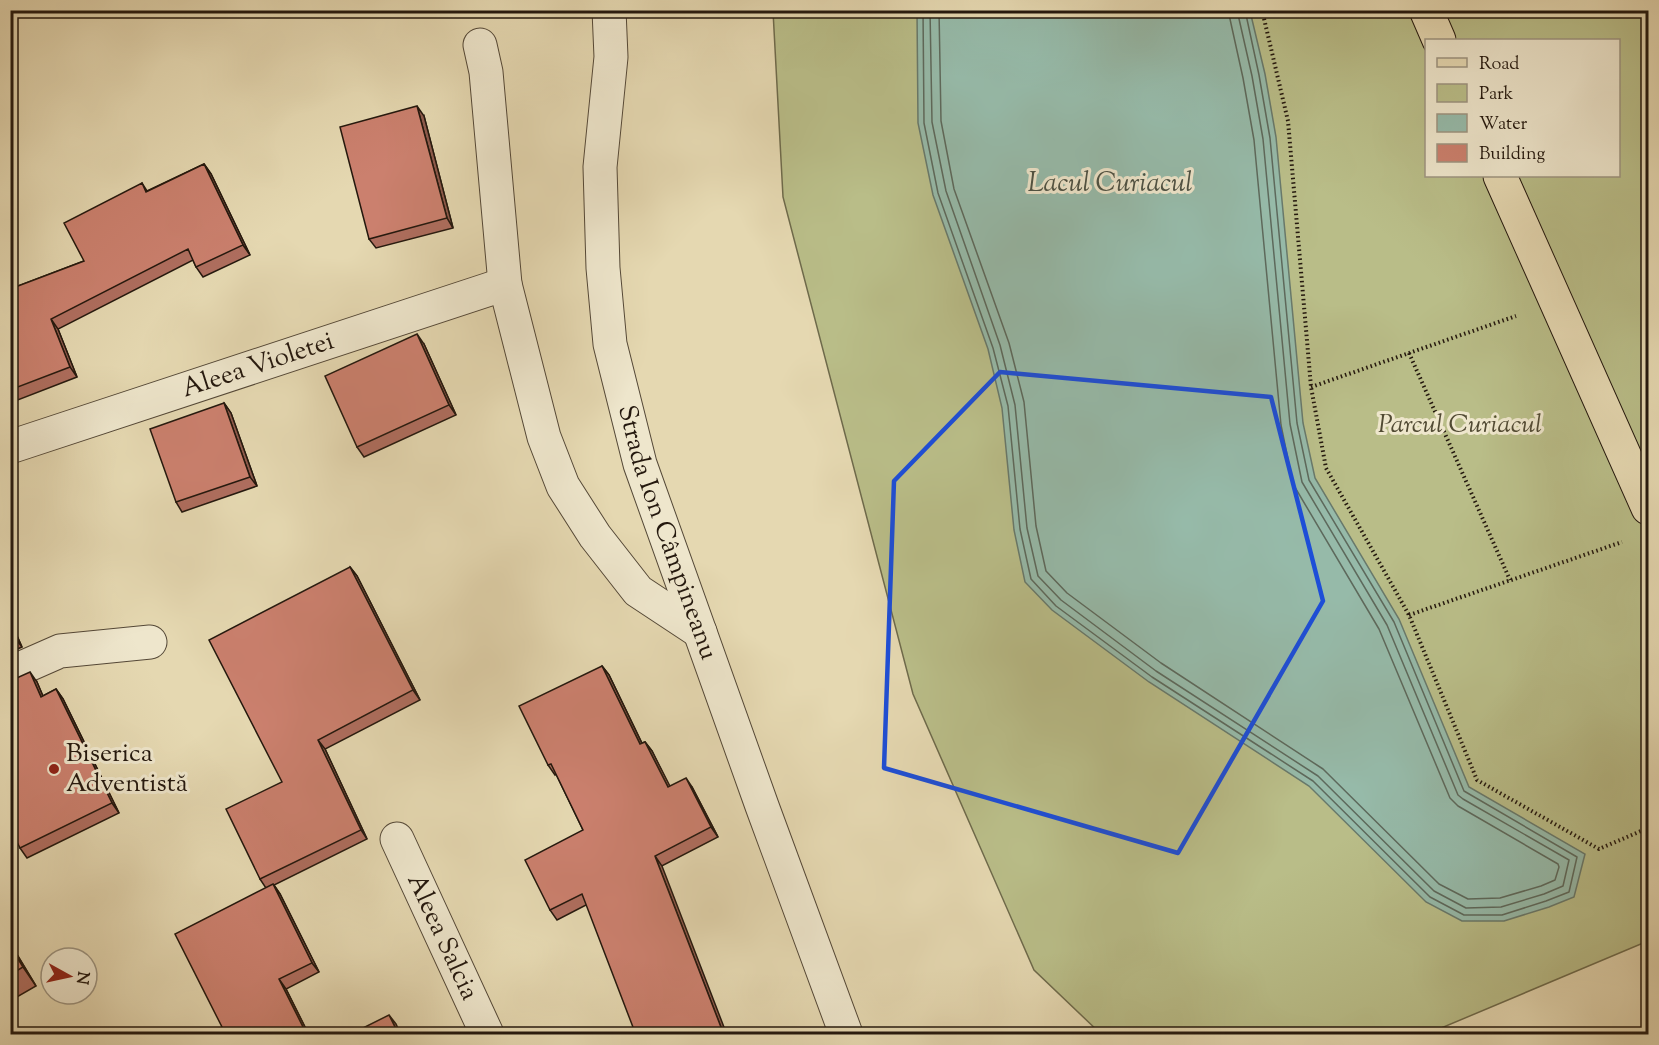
<svg xmlns="http://www.w3.org/2000/svg" width="1659" height="1045" font-family="'Sorts Mill Goudy',serif">
<rect width="100%" height="100%" fill="#e5d8b1"/>
<filter id="stains"><feTurbulence type="fractalNoise" baseFrequency=".00333" numOctaves="4"/><feColorMatrix values="0 0 0 0 .2 0 0 0 0 .09 0 0 0 0 .02 0 0 0 .5 -.17"/></filter>
<radialGradient id="worn" r=".72"><stop offset=".6" stop-color="#630" stop-opacity="0"/><stop offset="1" stop-color="#630" stop-opacity=".3"/></radialGradient>
<path fill="#b9bd88" stroke="#6e6a4b" stroke-width="1.5" fill-rule="evenodd" d="M 773,11 L 1648,11 L 1648,941 L 1427,1034 L 1101,1034 L 1034,970 L 913,694 L 783,197 ZM 1426,40 L 1618,40 L 1618,176 L 1426,176 Z"/>
<path fill="#96baa9" stroke="#68796b" stroke-width="1.5" d="M 917,11 L 1250,11 L 1265,74 L 1276,137 L 1303,423 L 1315,478 L 1399,619 L 1469,787 L 1585,854 L 1574,897 L 1549,907 L 1504,921 L 1462,921 L 1426,902 L 1309,786 L 1149,682 L 1052,610 L 1025,582 L 1014,530 L 1002,408 L 988,349 L 933,195 L 918,123 Z"/>
<g fill="none" stroke-linecap="round" stroke-linejoin="round">
<path stroke="#5d695c" stroke-width="1.5" d="M 923,10 L 924,123 L 938,193 L 993,348 L 1008,406 L 1020,529 L 1031,579 L 1056,606 L 1152,677 L 1313,781 L 1430,897 L 1464,915 L 1502,915 L 1546,901 L 1569,892 L 1577,857 L 1464,791 L 1394,622 L 1309,480 L 1297,423 L 1270,138 L 1259,75 L 1245,10
M 930,10 L 932,122 L 946,191 L 1000,345 L 1015,405 L 1027,528 L 1038,576 L 1061,600 L 1156,671 L 1318,776 L 1434,891 L 1466,908 L 1501,907 L 1544,894 L 1563,886 L 1569,860 L 1463,799 L 1458,795 L 1387,625 L 1302,482 L 1290,424 L 1263,139 L 1252,76 L 1237,10
M 939,10 L 941,121 L 954,189 L 1009,343 L 1024,402 L 1036,526 L 1046,571 L 1067,593 L 1161,663 L 1323,769 L 1439,884 L 1468,899 L 1500,898 L 1541,886 L 1555,880 L 1559,867 L 1558,864 L 1458,806 L 1450,798 L 1379,629 L 1293,484 L 1281,425 L 1254,140 L 1243,78 L 1228,10"/>
<defs>
<g id="minor">
<path id="s1" d="M 609,10 L 611,57 L 600,167 L 603,268 L 610,344 L 640,464 L 762,806 L 846,1034"/>
<path d="M 480,45 L 486,72 L 505,284"/>
<path id="s2" d="M 10,447 L 505,284 L 544,437 L 563,486 L 595,536 L 638,591 L 700,632"/>
<path d="M 10,673 L 60,651 L 150,642"/>
<path id="s3" d="M 397,839 L 487,1034"/>
</g>
<path id="major" d="M 1426,10 L 1439,40
M 1500,176 L 1648,508"/>
</defs>
<use href="#minor" stroke="#544837" stroke-width="35"/>
<use href="#major" stroke="#24180e" stroke-width="35"/>
<path stroke="#24180e" stroke-width="4" stroke-dasharray="1.5 3" stroke-linecap="butt" d="M 1262,10 L 1288,121 L 1311,387 L 1326,468 L 1409,615 L 1477,780 L 1599,849 L 1648,828
M 1409,353 L 1510,580
M 1311,387 L 1516,316
M 1409,615 L 1622,542"/>
<use href="#minor" stroke="#eee6cc" stroke-width="33"/>
<use href="#major" stroke="#e5d8b1" stroke-width="33"/>
</g>
<path fill="#af6e5f" stroke="#24180e" stroke-width="1.5" d="M 424,116 L 453,228 L 376,248 L 369,239 Z
M 204,164 L 211,174 L 250,255 L 203,277 L 196,267 L 193,260 L 58,329 L 77,377 L 10,403 L 10,289 L 84,261 L 142,183 L 147,191 Z
M 424,344 L 456,415 L 364,457 L 357,447 Z
M 224,403 L 231,413 L 257,486 L 182,512 L 176,502 Z
M 350,567 L 357,576 L 420,700 L 325,749 L 367,839 L 274,885 L 280,894 L 319,972 L 286,989 L 309,1035 L 207,1035 L 222,1027 L 266,888 L 260,879 L 282,782 Z
M 10,620 L 22,647 L 10,652 Z
M 602,666 L 609,675 L 642,743 L 645,742 L 652,751 L 669,786 L 692,787 L 718,837 L 557,920 L 550,910 L 583,830 L 556,774 L 555,775 L 548,765 Z
M 37,682 L 43,696 L 56,689 L 63,699 L 119,813 L 27,858 L 20,848 Z
M 10,943 L 36,986 L 10,1001 Z"/>
<path fill="#8e5a4d" stroke="#24180e" stroke-width="1.5" d="M 417,106 L 424,116 L 453,228 L 447,218 Z
M 204,164 L 211,174 L 250,255 L 243,245 Z
M 51,319 L 58,329 L 77,377 L 70,367 Z
M 417,334 L 424,344 L 456,415 L 449,405 Z
M 224,403 L 231,413 L 257,486 L 250,477 Z
M 350,567 L 357,576 L 420,700 L 413,690 Z
M 10,620 L 22,647 L 15,638 L 10,626 Z
M 602,666 L 609,675 L 647,754 L 640,744 Z
M 30,672 L 37,682 L 47,706 L 41,697 Z
M 56,689 L 63,699 L 119,813 L 112,803 Z
M 318,740 L 325,749 L 367,839 L 361,830 Z
M 645,742 L 652,751 L 675,796 L 668,787 Z
M 686,778 L 692,787 L 718,837 L 711,827 Z
M 655,856 L 662,866 L 727,1035 L 724,1035 Z
M 273,884 L 280,894 L 319,972 L 312,963 Z
M 10,943 L 36,986 L 23,967 L 10,946 Z
M 279,979 L 286,989 L 309,1035 L 307,1035 Z
M 389,1015 L 396,1024 L 401,1035 L 399,1035 Z"/>
<path fill="#cb806e" stroke="#24180e" stroke-width="1.5" d="M 417,106 L 447,218 L 369,239 L 340,127 Z
M 204,164 L 243,245 L 196,267 L 188,249 L 51,319 L 70,367 L 10,390 L 10,289 L 84,261 L 64,223 L 142,183 L 146,192 Z
M 417,334 L 449,405 L 357,447 L 325,376 Z
M 224,403 L 250,477 L 176,502 L 150,429 Z
M 350,567 L 413,690 L 318,740 L 361,830 L 260,879 L 226,809 L 282,782 L 209,640 Z
M 10,626 L 15,638 L 10,640 Z
M 602,666 L 640,744 L 645,742 L 668,787 L 686,778 L 711,827 L 655,856 L 724,1035 L 636,1035 L 582,894 L 550,910 L 525,860 L 583,830 L 551,764 L 548,765 L 519,706 Z
M 30,672 L 41,697 L 56,689 L 112,803 L 20,848 L 10,828 L 10,681 Z
M 273,884 L 312,963 L 279,979 L 307,1035 L 207,1035 L 222,1027 L 175,934 Z
M 10,946 L 23,967 L 10,975 Z
M 389,1015 L 399,1035 L 349,1035 Z"/>
<path fill="none" stroke="#1d4ed8" stroke-width="4.5" stroke-linejoin="round" d="M 1000,372 L 1271,397 L 1323,601 L 1178,853 L 884,768 L 894,481 Z"/>
<circle fill="#8f2418" stroke="#eee6cc" stroke-width="2" cx="54" cy="769" r="6"/>
<g text-anchor="middle" dominant-baseline="central" stroke-width="6" stroke-linejoin="round" paint-order="stroke">
<g font-size="26" fill="#24180e" stroke="#eee6cc">
<text stroke="none"><textPath href="#s2" startOffset="261">Aleea Violetei</textPath></text>
<text stroke="none"><textPath href="#s1" startOffset="532">Strada Ion Câmpineanu</textPath></text>
<text stroke="none"><textPath href="#s3" startOffset="108">Aleea Salcia</textPath></text>
</g>
<g font-size="26" font-style="italic" fill="#514a33" stroke="#eee6cc">
<text x="1460" y="425">Parcul Curiacul</text>
</g>
<g font-size="26" fill="#24180e" stroke="#eee6cc" text-anchor="start">
<text x="66" y="754">Biserica<tspan x="66" dy="30">Adventistă</tspan></text>
</g>
<g font-size="27" font-style="italic" fill="#4c5144" stroke="#eee6cc">
<text x="1110" y="184">Lacul Curiacul</text>
</g>
</g>
<rect width="1659" height="1045" fill="none" stroke="#e5d8b1" stroke-width="36"/>
<rect x="12" y="12" width="1635" height="1021" fill="none" stroke="#24180e" stroke-width="3"/>
<rect x="18" y="18" width="1623" height="1009" fill="none" stroke="#24180e" stroke-width="1.5"/>
<rect x="1425" y="39" width="195" height="138" fill="#eee6cc" stroke="#9d9480" stroke-width="1.5"/>
<rect x="1437" y="58" width="30" height="9" fill="#e5d8b1" stroke="#9d9480" stroke-width="1.5"/>
<text x="1479" y="69" font-size="18" fill="#24180e">Road</text>
<rect x="1437" y="84" width="30" height="18" fill="#b9bd88" stroke="#9d9480" stroke-width="1.5"/>
<text x="1479" y="99" font-size="18" fill="#24180e">Park</text>
<rect x="1437" y="114" width="30" height="18" fill="#96baa9" stroke="#9d9480" stroke-width="1.5"/>
<text x="1479" y="129" font-size="18" fill="#24180e">Water</text>
<rect x="1437" y="144" width="30" height="18" fill="#cb806e" stroke="#9d9480" stroke-width="1.5"/>
<text x="1479" y="159" font-size="18" fill="#24180e">Building</text>
<g transform="translate(69 976) rotate(98)"><circle r="28" fill="#eee6cc" stroke="#9d9480" stroke-width="1.5"/>
<path d="M0-4.5L10 22L0 15L-10 22Z" fill="#8f2418"/>
<text y="-9" font-size="16" font-weight="bold" text-anchor="middle" fill="#24180e">N</text>
</g>
<rect width="100%" height="100%" filter="url(#stains)"/>
<rect width="100%" height="100%" fill="url(#worn)"/>
</svg>
